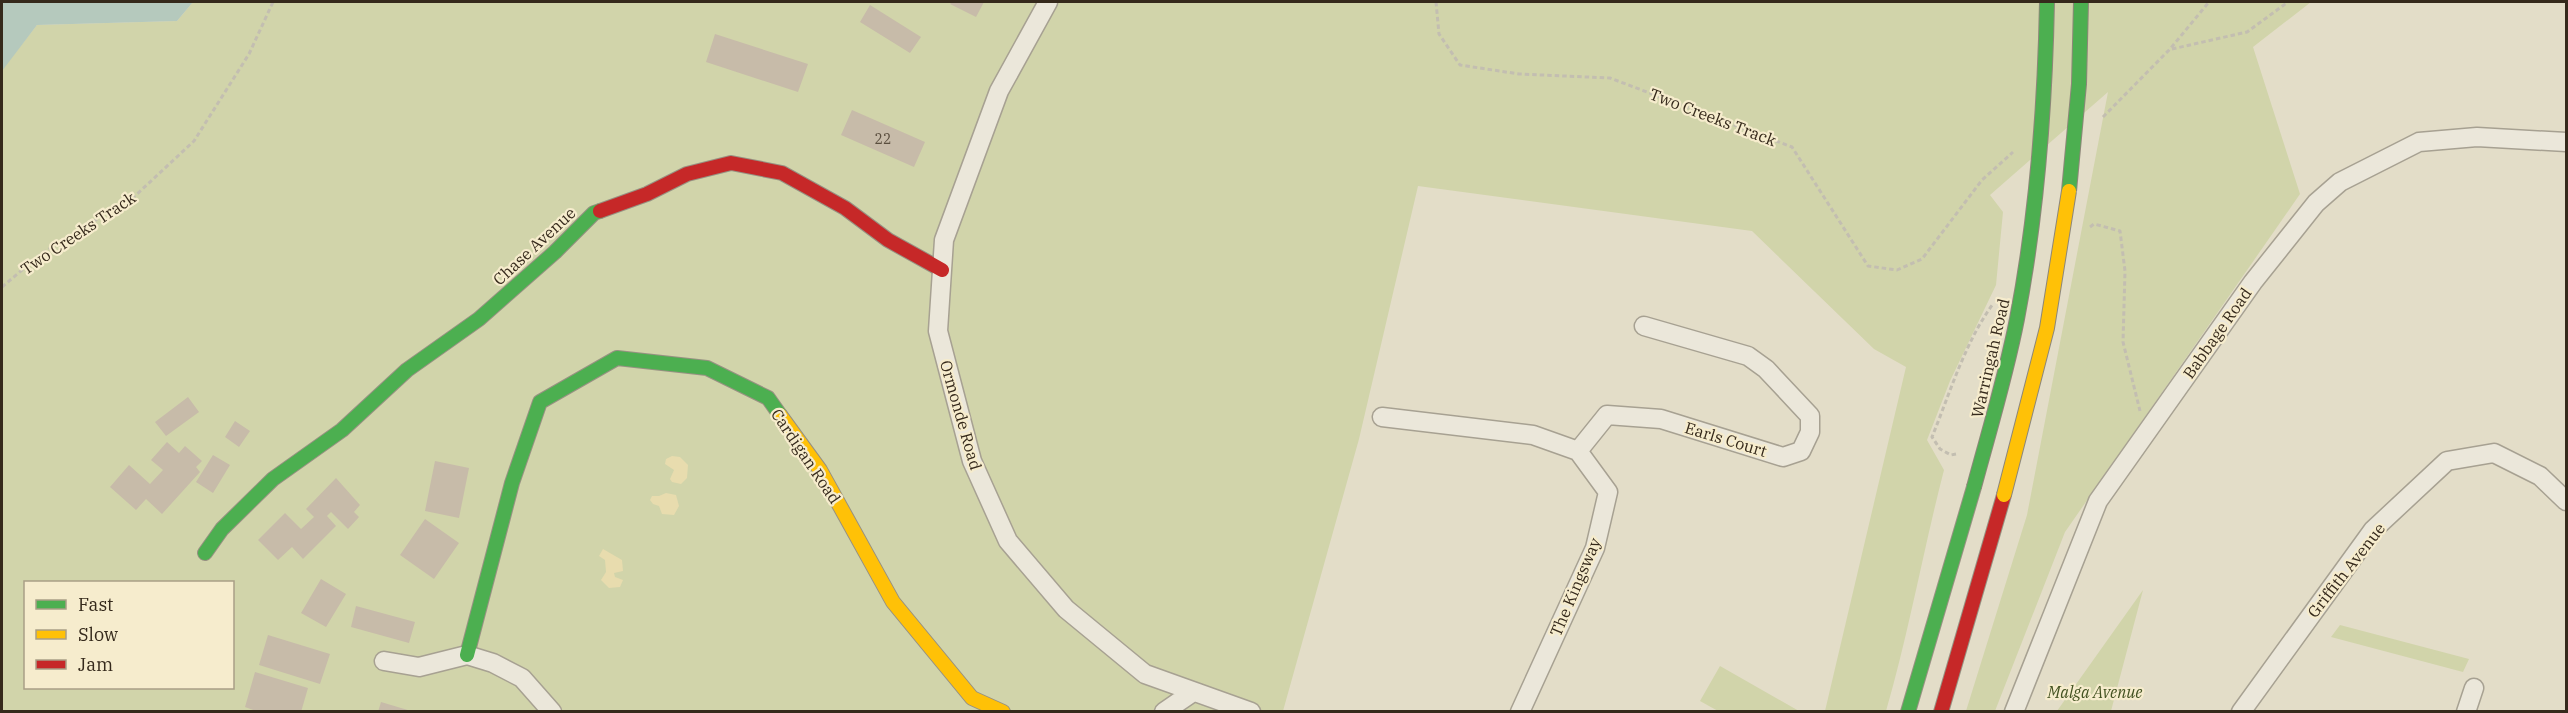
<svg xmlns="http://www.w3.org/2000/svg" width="2568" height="713" font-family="'IBM Plex Serif',serif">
<rect width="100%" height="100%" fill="#e3ddc8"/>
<path fill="#d1d4aa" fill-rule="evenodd" d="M 193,2 L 2311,2 L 2253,47 L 2300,194 L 2065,532 L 1995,711 L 1966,711 L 2027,515 L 2108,92 L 1990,195 L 2003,212 L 1996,285 L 1950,381 L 1927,440 L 1944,470 C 1923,551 1909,632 1886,711 L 1825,711 L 1906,367 L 1874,349 L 1752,231 L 1418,186 L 1359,439 L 1283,711 L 2,711 L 2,67 L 8,62 L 37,25 L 177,21 ZM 26,582 L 232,582 L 232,688 L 26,688 Z
M 2143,590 L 2111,711 L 2057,711 Z
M 2340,625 L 2469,659 L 2463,672 L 2331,637 Z
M 1720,666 L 1799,711 L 1718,711 L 1700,701 Z"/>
<path fill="#e8dcae" d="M 672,456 L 680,457 L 688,465 L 687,478 L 681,484 L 672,482 L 670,479 L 674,470 L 665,464 L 666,459 Z
M 666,493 L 676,495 L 679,506 L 674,515 L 662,514 L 659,506 L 653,504 L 650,500 L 652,496 L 659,496 Z
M 603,549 L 622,560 L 623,571 L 614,573 L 615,577 L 623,580 L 620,587 L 609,588 L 601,580 L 606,572 L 605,560 L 599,556 Z"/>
<path fill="#b5c9bd" d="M 2,2 L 193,2 L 177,21 L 37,25 L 2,71 Z"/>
<path fill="#c7bba9" d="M 952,2 L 984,2 L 976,17 L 950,4 Z
M 870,5 L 921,37 L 910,53 L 860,22 Z
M 715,34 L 808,64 L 798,92 L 706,62 Z
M 852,110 L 925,142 L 914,167 L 841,135 Z
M 188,397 L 199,412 L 166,436 L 155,422 Z
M 235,421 L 250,431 L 239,447 L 225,437 Z
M 167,442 L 179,453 L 185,446 L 202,461 L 196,467 L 200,472 L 162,514 L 146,499 L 136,510 L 110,487 L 129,465 L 150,484 L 163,470 L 151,460 Z
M 213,455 L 230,465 L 213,493 L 196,482 Z
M 435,461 L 469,468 L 459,518 L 425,511 Z
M 336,478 L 360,505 L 354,512 L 359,517 L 348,529 L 331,512 L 327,516 L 336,526 L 303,559 L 292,547 L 278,560 L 258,540 L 285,513 L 301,529 L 314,517 L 306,509 Z
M 425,519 L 459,543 L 434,579 L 400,555 Z
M 321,579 L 346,594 L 326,627 L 301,613 Z
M 356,606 L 415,622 L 409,643 L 351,627 Z
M 268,635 L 330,654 L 320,684 L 259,665 Z
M 255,672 L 308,688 L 301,712 L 259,712 L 245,707 Z
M 381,702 L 411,711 L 411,712 L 378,712 Z"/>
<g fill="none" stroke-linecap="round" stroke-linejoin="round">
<defs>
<path id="street" d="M 1048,2 L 999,91 L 944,240 L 938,331 L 972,461 L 1008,541 L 1066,609 L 1145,674 L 1251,712
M 1382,417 L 1533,435 L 1578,451 L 1608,492 L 1595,548 L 1520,712
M 1578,451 L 1607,415 L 1661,419 L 1783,457 L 1801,451 L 1810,432 L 1810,416 L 1766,369 L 1748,356 L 1644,326
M 384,661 L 419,667 L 467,655 L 493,663 L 522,678 L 552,712
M 1164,712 L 1193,692
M 2014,712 L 2098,501 L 2253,282 L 2316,203 L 2340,182 L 2419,142 L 2477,137 L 2566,142
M 2241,712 L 2373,530 L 2447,461 L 2494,453 L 2540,476 L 2566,501
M 2466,712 L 2474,688"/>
<path id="fast" d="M 205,553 L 222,529 L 273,479 L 342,430 L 407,370 L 479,319 L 555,252 L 594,213 L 600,211
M 467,655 L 512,483 L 540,402 L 617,358 L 707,368 L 768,398 L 780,415
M 1908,712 L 1974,487"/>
<path id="slow" d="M 780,415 L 820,470 L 893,602 L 972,698 L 1003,712"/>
<path id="jam" d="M 600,211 L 647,194 L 687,174 L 731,163 L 782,173 L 845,208 L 888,240 L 942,270
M 1941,712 L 2004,495"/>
</defs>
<use href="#street" stroke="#a7a192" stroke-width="21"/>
<use href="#fast" stroke="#979182" stroke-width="16"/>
<use href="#slow" stroke="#979182" stroke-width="16"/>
<use href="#jam" stroke="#979182" stroke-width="16"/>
<path stroke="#c3beb1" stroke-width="3" stroke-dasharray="4.5 3" stroke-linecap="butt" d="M 1436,2 L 1439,34 L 1460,65 L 1519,74 L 1610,78 L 1792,147 L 1868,266 L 1897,270 L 1922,259 L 1982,180 L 2013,152
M 2172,49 L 2247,32 L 2288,2
M 2103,117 L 2170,49 L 2209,2
M 2090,227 L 2094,224 L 2120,231 L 2125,271 L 2123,342 L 2140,411
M 2,287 L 41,254 L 136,195 L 194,141 L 249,54 L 273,2
M 1956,454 L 1951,455 L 1940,449 L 1932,437 C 1950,393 1965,342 1993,304"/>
<use href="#street" stroke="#ebe7da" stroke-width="18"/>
<use href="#fast" stroke="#4caf50" stroke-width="14"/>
<use href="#slow" stroke="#ffc107" stroke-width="14"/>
<use href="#jam" stroke="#c62828" stroke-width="14"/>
<defs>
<path id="fast-bridge" d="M 2069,191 L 2079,84 L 2081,2
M 1974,487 C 1989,431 2006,376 2017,319 C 2037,215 2045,108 2047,2"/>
<path id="slow-bridge" d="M 2004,495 L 2047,328 L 2069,191"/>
</defs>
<use href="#fast-bridge" stroke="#8d8779" stroke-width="16" stroke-linecap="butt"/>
<use href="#slow-bridge" stroke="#8d8779" stroke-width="16" stroke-linecap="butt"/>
<use href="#fast-bridge" stroke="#4caf50" stroke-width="14"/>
<use href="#slow-bridge" stroke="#ffc107" stroke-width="14"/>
</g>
<g text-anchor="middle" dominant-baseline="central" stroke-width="4.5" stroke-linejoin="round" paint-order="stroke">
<g font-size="14" fill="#5a4e3e">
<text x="883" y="139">22</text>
</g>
<g font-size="16" fill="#35291b" stroke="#f6eccd">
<text transform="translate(1713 117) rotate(21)">Two Creeks Track</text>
<text transform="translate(78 233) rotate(-34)">Two Creeks Track</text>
<text transform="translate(534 246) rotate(-43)">Chase Avenue</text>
<text transform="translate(2217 333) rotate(-55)">Babbage Road</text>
<text transform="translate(1990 358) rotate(-77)">Warringah Road</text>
<text transform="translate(961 415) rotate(74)">Ormonde Road</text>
<text transform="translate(1726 439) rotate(17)">Earls Court</text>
<text transform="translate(806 456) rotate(56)">Cardigan Road</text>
<text transform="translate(2346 570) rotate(-52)">Griffith Avenue</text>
<text transform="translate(1575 587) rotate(-67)">The Kingsway</text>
</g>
<g font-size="16" font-style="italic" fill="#435221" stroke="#f6eccd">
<text x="2095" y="692">Malga Avenue</text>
</g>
</g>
<rect width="2568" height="713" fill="none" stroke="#35291b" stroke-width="6"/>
<rect x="24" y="581" width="210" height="108" fill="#f6eccd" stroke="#a99e86" stroke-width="1.5"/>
<rect x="36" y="600" width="30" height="9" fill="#4caf50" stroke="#a99e86" stroke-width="1.5"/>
<text x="78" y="611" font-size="18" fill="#35291b">Fast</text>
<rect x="36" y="630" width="30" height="9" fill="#ffc107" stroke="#a99e86" stroke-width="1.5"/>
<text x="78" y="641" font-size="18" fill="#35291b">Slow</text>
<rect x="36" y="660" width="30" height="9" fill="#c62828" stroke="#a99e86" stroke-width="1.5"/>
<text x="78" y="671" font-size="18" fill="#35291b">Jam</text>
</svg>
